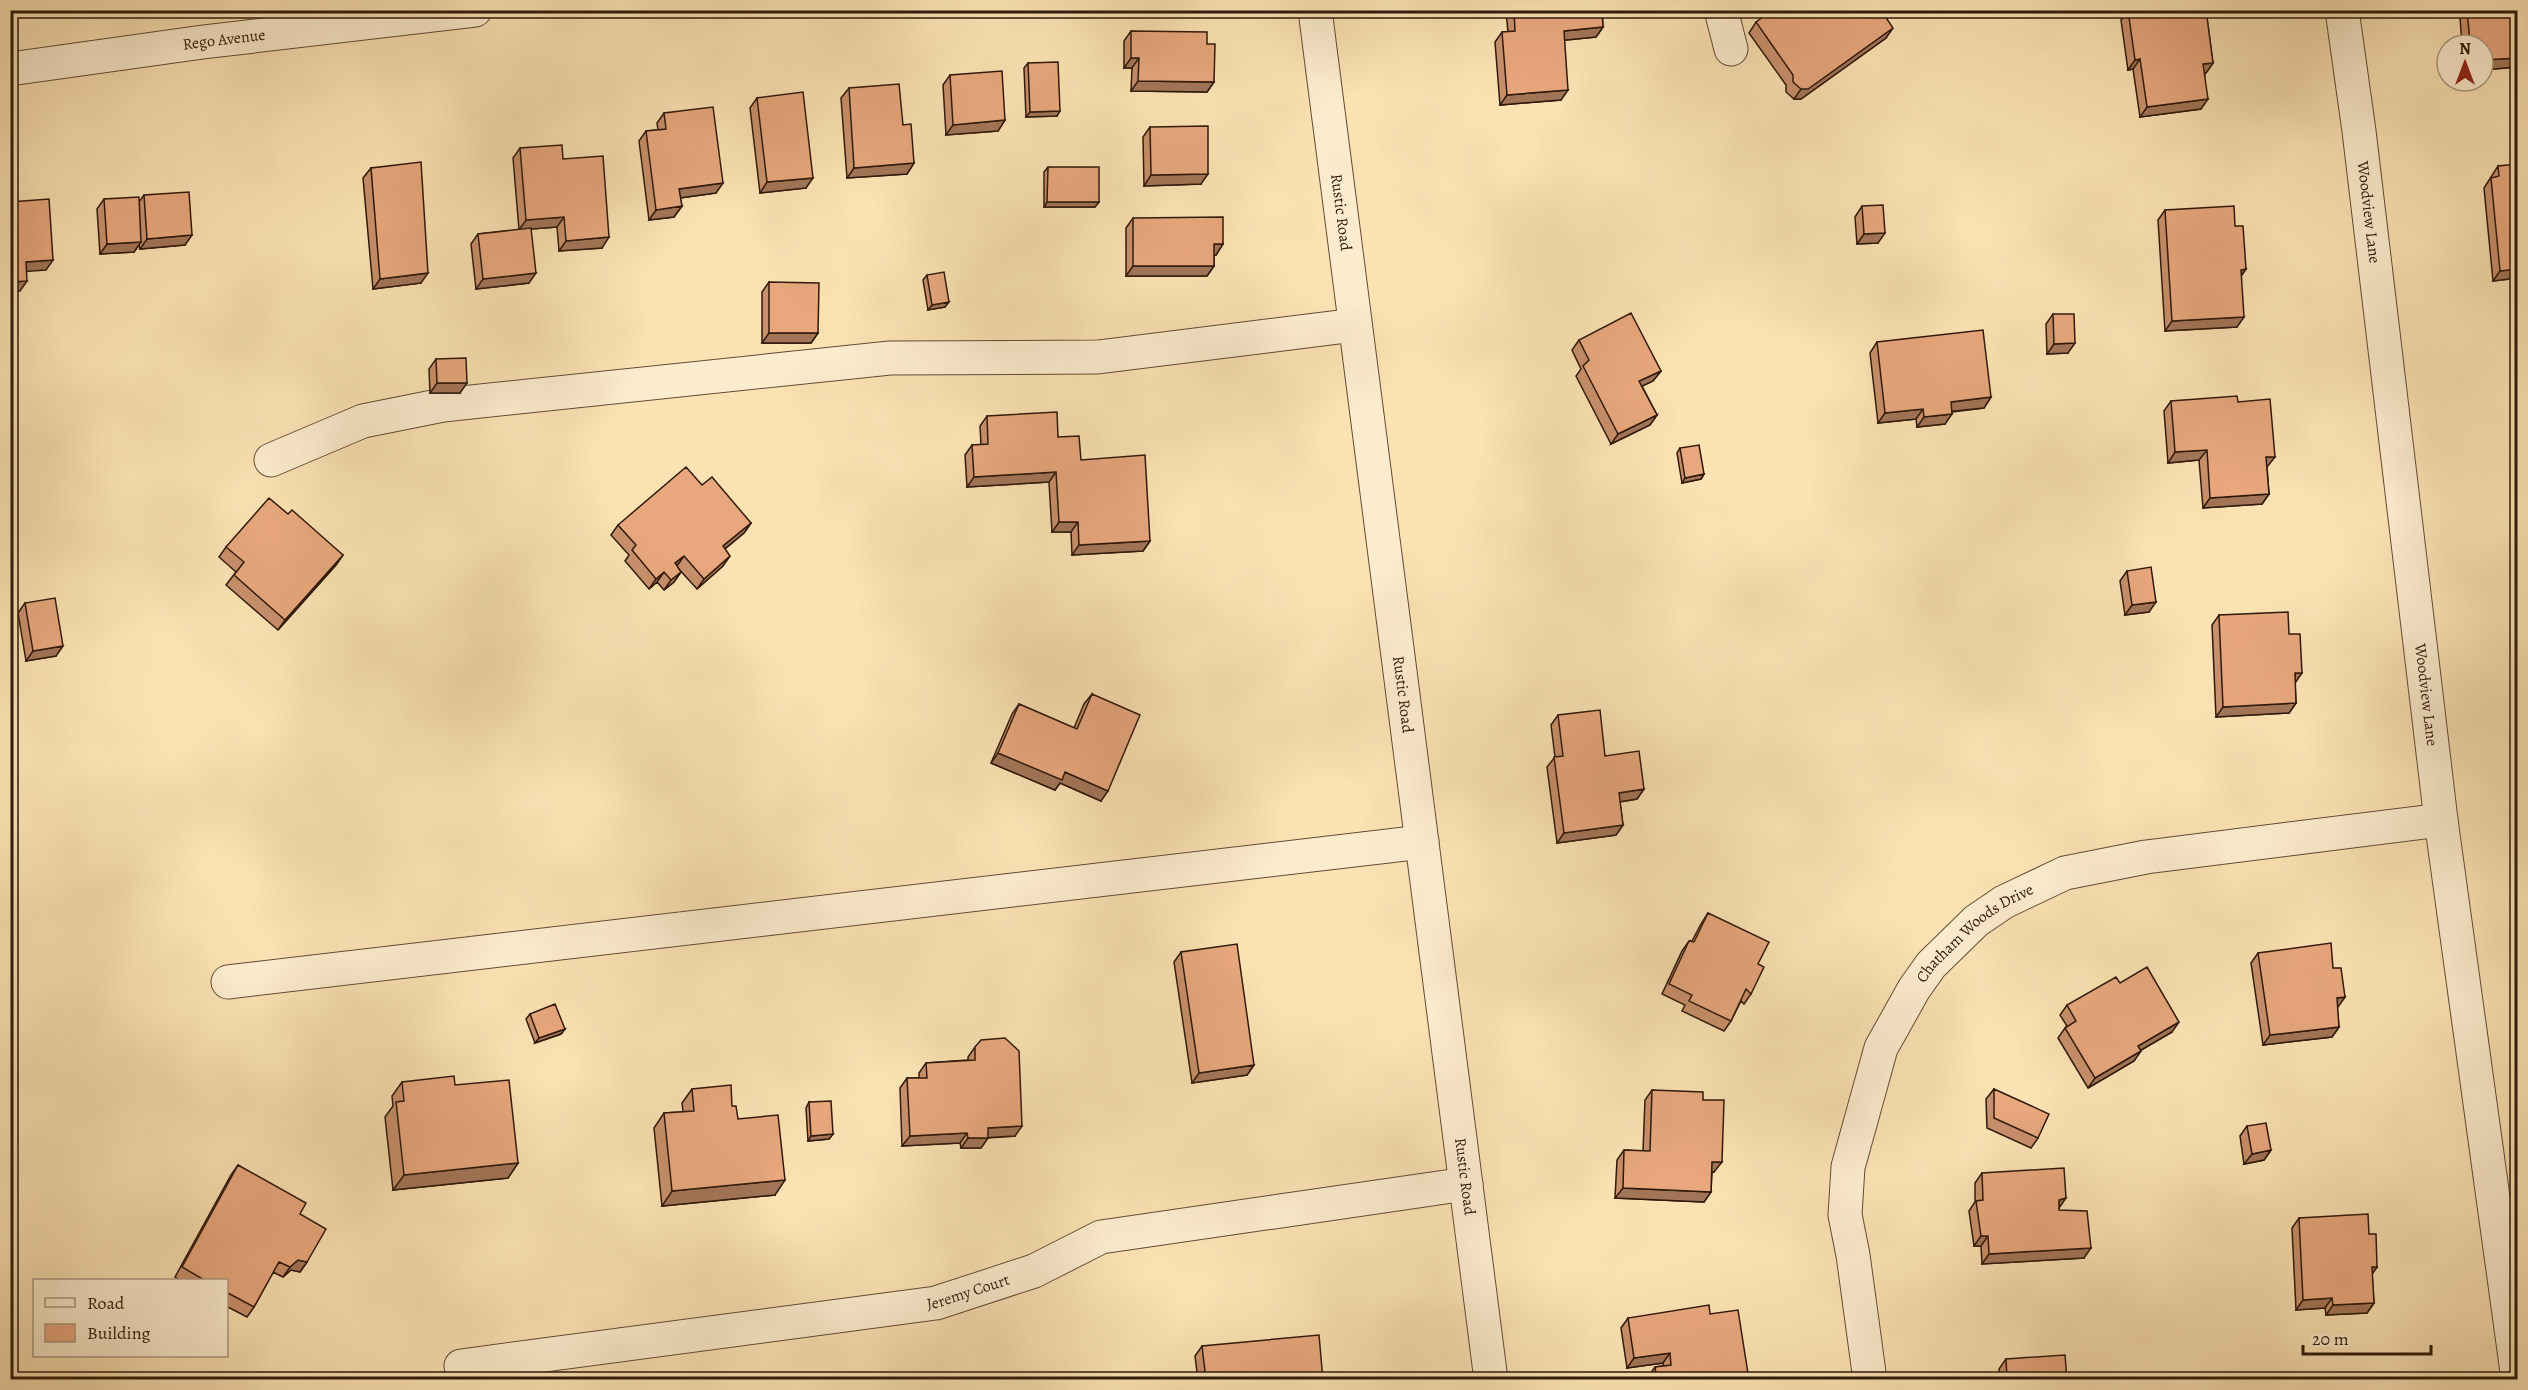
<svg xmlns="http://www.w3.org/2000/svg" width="2528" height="1390" font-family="Alegreya,serif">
<rect width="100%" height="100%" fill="#fbe2b3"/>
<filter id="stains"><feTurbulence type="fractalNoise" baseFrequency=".00333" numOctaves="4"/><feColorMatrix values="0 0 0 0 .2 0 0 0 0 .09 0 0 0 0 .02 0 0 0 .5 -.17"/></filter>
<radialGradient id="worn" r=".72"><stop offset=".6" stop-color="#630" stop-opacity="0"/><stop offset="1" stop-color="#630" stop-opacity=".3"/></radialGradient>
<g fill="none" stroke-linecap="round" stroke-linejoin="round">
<defs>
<g id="minor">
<path id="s1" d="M 1315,10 L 1491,1380"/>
<path d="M 1721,10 L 1731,49"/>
<path id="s2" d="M 2342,10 L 2359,131 L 2441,820 L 2518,1379"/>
<path id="s3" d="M 10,69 L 203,42 L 475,10"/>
<path d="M 271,460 L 363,421 L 443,405 L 890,358 L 1098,357 L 1355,325"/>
<path d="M 228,982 L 1422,842"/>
<path id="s4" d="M 461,1366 L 936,1303 L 1034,1271 L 1101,1237 L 1466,1184"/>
<path id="s5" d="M 1870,1380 L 1853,1255 L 1845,1215 L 1848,1167 L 1881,1048 L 1914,989 L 1931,965 L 1976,921 L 2004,902 L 2065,873 L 2146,857 L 2441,820"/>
</g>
</defs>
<use href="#minor" stroke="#624b35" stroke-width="35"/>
<use href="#minor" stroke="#fcecce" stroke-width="33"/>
</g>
<path fill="#c8906c" stroke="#2f190b" stroke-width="1.5" d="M 1507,10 L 1602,10 L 1603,27 L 1596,37 L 1564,40 L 1561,100 L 1500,105 L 1495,42 L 1502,32 L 1508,32 L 1506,12 Z
M 2128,10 L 2206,10 L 2213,63 L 2206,73 L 2205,74 L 2201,109 L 2140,117 L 2133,69 L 2128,70 L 2121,20 Z
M 2466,10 L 2517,10 L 2517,67 L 2483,70 L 2483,45 L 2462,45 L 2460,18 Z
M 1756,22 L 1886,38 L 1801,99 L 1794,99 L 1786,92 L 1786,85 L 1749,33 Z
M 1131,31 L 1207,44 L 1214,82 L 1207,92 L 1131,91 L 1132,68 L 1124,68 L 1124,41 Z
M 1028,63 L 1057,116 L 1026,117 L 1024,68 Z
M 950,75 L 1005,120 L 998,131 L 946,135 L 943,85 Z
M 849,88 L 903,125 L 914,163 L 907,174 L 847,178 L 841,98 Z
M 757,98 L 806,188 L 760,193 L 750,108 Z
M 664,113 L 716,193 L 680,198 L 682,206 L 674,217 L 649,220 L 639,141 L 646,131 L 658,130 L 657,123 Z
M 1150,127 L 1201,184 L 1144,186 L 1143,137 Z
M 520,148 L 563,159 L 602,248 L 559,251 L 557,227 L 531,229 L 529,283 L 476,289 L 471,244 L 478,234 L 519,230 L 513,158 Z
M 2498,166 L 2517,278 L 2493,281 L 2484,188 Z
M 1048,167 L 1099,202 L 1095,207 L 1044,207 L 1044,172 Z
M 371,168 L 421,283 L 373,289 L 363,178 Z
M 144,195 L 185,245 L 140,249 L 139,245 L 134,252 L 100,254 L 97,209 L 104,199 L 139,202 Z
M 1862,206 L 1878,243 L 1857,244 L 1855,217 Z
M 2165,210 L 2235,226 L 2246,269 L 2241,276 L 2237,327 L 2165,331 L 2158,220 Z
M 1133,218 L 1223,244 L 1216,255 L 1214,255 L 1214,266 L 1207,276 L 1126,276 L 1126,228 Z
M 927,275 L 945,307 L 928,310 L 923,280 Z
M 769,282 L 818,333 L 811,343 L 762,343 L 762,292 Z
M 2053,314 L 2068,353 L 2047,354 L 2046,324 Z
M 1579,340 L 1661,371 L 1653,381 L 1642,386 L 1657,415 L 1650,425 L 1611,444 L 1576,376 L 1581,369 L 1572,350 Z
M 1877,342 L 1991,397 L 1984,408 L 1952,412 L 1945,424 L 1917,427 L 1916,419 L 1878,423 L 1870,353 Z
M 436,359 L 460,393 L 430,393 L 429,369 Z
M 2171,401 L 2238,402 L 2267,467 L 2269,494 L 2262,504 L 2203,508 L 2199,460 L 2168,463 L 2164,411 Z
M 2517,411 L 2517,453 L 2515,414 Z
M 987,416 L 1058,437 L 1081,460 L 1150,541 L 1143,551 L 1072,555 L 1071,532 L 1052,532 L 1049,482 L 967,487 L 965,455 L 972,445 L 981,445 L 980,426 Z
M 1680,448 L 1704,474 L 1701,479 L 1682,483 L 1677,453 Z
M 288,514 L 343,555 L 336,565 L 278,630 L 226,585 L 236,572 L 219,557 L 226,547 Z
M 751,523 L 744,533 L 725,549 L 723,566 L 697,589 L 677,567 L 681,572 L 674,582 L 664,590 L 657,582 L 649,589 L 625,561 L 629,555 L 611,535 L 618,525 Z
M 2127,571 L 2149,612 L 2125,615 L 2120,581 Z
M 25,603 L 56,656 L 26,661 L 18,613 Z
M 2219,615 L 2289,634 L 2295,683 L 2296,703 L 2289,713 L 2216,717 L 2212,625 Z
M 1092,694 L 1101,801 L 1060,783 L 1055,790 L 991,763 L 1012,714 L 1019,704 L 1074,728 L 1084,704 Z
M 1558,715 L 1644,789 L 1637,799 L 1620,802 L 1623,825 L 1616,835 L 1557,843 L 1547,767 L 1555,757 L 1551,725 Z
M 1708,913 L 1758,964 L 1751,994 L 1744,1004 L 1741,1001 L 1731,1021 L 1724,1031 L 1682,1011 L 1685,1005 L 1662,994 L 1682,951 L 1689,941 L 1692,941 L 1701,924 Z
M 1181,952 L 1254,1065 L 1247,1075 L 1192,1083 L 1174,962 Z
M 2258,953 L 2333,968 L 2345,997 L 2337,1007 L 2339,1027 L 2332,1037 L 2263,1045 L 2251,963 Z
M 2120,983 L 2172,1032 L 2141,1050 L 2134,1061 L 2088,1088 L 2058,1038 L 2065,1028 L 2067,1026 L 2060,1015 L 2067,1005 Z
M 530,1014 L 565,1029 L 561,1034 L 535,1043 L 526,1019 Z
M 975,1047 L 1015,1136 L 988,1138 L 981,1148 L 961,1148 L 960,1143 L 902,1146 L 900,1088 L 907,1078 L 919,1078 L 919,1073 L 926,1063 L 968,1060 L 968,1057 Z
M 402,1082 L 455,1085 L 518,1163 L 508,1178 L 393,1190 L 385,1117 L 393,1106 L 392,1096 Z
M 692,1089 L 732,1106 L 775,1195 L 662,1206 L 654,1128 L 664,1113 L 683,1112 L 682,1103 Z
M 1994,1089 L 2038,1138 L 2031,1148 L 1987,1128 L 1986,1099 Z
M 1652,1090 L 1703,1100 L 1714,1172 L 1712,1172 L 1711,1192 L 1704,1202 L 1615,1198 L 1617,1160 L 1624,1150 L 1643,1151 L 1645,1100 Z
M 809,1102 L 833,1134 L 829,1139 L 808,1141 L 806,1108 Z
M 2247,1126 L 2271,1150 L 2264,1160 L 2244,1164 L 2240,1136 Z
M 238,1165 L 300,1214 L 307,1262 L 300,1272 L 291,1270 L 283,1277 L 273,1272 L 254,1307 L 247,1317 L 226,1306 L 226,1281 L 181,1281 L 175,1277 L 231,1175 Z
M 1982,1173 L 2059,1208 L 2059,1210 L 2084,1258 L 1982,1264 L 1981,1246 L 1974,1246 L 1969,1211 L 1975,1202 L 1975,1183 Z
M 2299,1218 L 2369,1234 L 2377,1267 L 2372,1274 L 2374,1303 L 2367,1313 L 2326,1315 L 2325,1308 L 2296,1310 L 2292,1228 Z
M 1710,1314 L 1749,1380 L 1648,1380 L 1648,1377 L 1655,1367 L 1663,1366 L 1663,1363 L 1627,1368 L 1621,1328 L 1628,1318 Z
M 1202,1346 L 1323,1380 L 1198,1380 L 1195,1356 Z
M 2006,1359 L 2067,1380 L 2000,1380 L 1999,1369 Z"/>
<path fill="#a27558" stroke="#2f190b" stroke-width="1.5" d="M 1603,27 L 1596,37 L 1557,41 L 1564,31 Z
M 1893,28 L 1886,38 L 1801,99 L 1794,99 L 1801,89 Z
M 2480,41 L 2477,45 L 2468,45 L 2470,42 Z
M 1131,58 L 1139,58 L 1132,68 L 1124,68 Z
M 2517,58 L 2517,67 L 2483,70 L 2483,60 Z
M 2140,59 L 2133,69 L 2128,70 L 2135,60 Z
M 2213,63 L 2206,73 L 2196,74 L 2203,64 Z
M 1138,81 L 1214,82 L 1207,92 L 1131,91 Z
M 1568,90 L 1561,100 L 1500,105 L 1507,95 Z
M 2208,99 L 2201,109 L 2140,117 L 2147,107 Z
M 1060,111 L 1057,116 L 1026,117 L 1030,112 Z
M 1005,120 L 998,131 L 946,135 L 953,125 Z
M 914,163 L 907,174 L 847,178 L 854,168 Z
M 1208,174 L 1201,184 L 1144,186 L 1151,175 Z
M 813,178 L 806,188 L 760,193 L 767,182 Z
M 723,183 L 716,193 L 672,199 L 679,189 Z
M 1047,202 L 1099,202 L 1095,207 L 1044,207 Z
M 682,206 L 674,217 L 649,220 L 656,210 Z
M 564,217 L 557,227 L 519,230 L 526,220 Z
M 1885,233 L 1878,243 L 1857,244 L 1864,234 Z
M 192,235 L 185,245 L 140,249 L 147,239 Z
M 609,237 L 602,248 L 559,251 L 566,241 Z
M 141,242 L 134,252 L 100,254 L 107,244 Z
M 1214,244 L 1223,244 L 1216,255 L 1207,255 Z
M 53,260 L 46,270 L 19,272 L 26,262 Z
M 1133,266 L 1214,266 L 1207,276 L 1126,276 Z
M 2246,269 L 2239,279 L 2241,270 Z
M 2517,269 L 2517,278 L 2493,281 L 2500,271 Z
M 428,273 L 421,283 L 373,289 L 380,279 Z
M 536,273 L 529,283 L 476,289 L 483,279 Z
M 27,281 L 20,291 L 10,292 L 10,282 Z
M 949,302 L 945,307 L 928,310 L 932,305 Z
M 2244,317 L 2237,327 L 2165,331 L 2172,321 Z
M 769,333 L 818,333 L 811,343 L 762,343 Z
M 2075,343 L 2068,353 L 2047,354 L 2054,344 Z
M 1661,371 L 1653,381 L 1632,391 L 1639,381 Z
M 437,383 L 467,383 L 460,393 L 430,393 Z
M 1991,397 L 1984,408 L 1944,412 L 1951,402 Z
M 1923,409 L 1916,419 L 1878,423 L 1885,413 Z
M 1952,414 L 1945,424 L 1917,427 L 1924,417 Z
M 1657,415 L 1650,425 L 1611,444 L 1618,434 Z
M 2207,450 L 2199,460 L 2168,463 L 2175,452 Z
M 2266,457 L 2275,457 L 2267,467 L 2259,467 Z
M 1056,472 L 1049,482 L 967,487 L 974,477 Z
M 1704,474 L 1701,479 L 1682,483 L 1685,478 Z
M 2269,494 L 2262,504 L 2203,508 L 2210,498 Z
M 1059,522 L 1078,522 L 1071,532 L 1052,532 Z
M 751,523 L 744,533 L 716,556 L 723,546 Z
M 1150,541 L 1143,551 L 1072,555 L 1079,545 Z
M 343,555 L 336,565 L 278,630 L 285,620 Z
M 684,556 L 677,566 L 675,563 Z
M 730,556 L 723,566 L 697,589 L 704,579 Z
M 664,572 L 657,582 L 649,589 L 656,579 Z
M 681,572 L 674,582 L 664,590 L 671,580 Z
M 2156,602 L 2149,612 L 2125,615 L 2132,605 Z
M 63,646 L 56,656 L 26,661 L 33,651 Z
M 2295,673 L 2302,673 L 2295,683 Z
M 2296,703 L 2289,713 L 2216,717 L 2223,707 Z
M 998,753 L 1065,772 L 1108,791 L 1101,801 L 1060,783 L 1055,790 L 991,763 Z
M 1644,789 L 1637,799 L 1612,803 L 1619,793 Z
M 1623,825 L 1616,835 L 1557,843 L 1564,833 Z
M 2345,997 L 2338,1007 L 2330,1008 L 2337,998 Z
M 2179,1022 L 2172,1032 L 2131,1056 L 2138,1046 Z
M 2339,1027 L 2332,1037 L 2263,1045 L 2270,1035 Z
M 565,1029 L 561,1034 L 535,1043 L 539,1038 Z
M 2141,1051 L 2134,1061 L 2088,1088 L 2095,1078 Z
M 1254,1065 L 1247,1075 L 1192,1083 L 1199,1073 Z
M 1022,1126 L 1015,1136 L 981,1138 L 988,1128 Z
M 967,1133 L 960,1143 L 902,1146 L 910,1136 Z
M 833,1134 L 829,1139 L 808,1141 L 811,1136 Z
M 968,1138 L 988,1138 L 981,1148 L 961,1148 Z
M 2271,1150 L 2264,1160 L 2244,1164 L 2252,1154 Z
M 1712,1162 L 1722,1162 L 1714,1172 L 1705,1172 Z
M 518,1163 L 508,1178 L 393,1190 L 404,1175 Z
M 785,1180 L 775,1195 L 662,1206 L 672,1191 Z
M 1623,1188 L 1711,1192 L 1704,1202 L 1615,1198 Z
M 2066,1198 L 2059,1208 L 2059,1200 Z
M 1981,1236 L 1988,1236 L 1981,1246 L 1974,1246 Z
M 2091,1248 L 2084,1258 L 1982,1264 L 1989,1254 Z
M 298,1260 L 307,1262 L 300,1272 L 291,1270 L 283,1277 L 290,1267 Z
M 2372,1267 L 2377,1267 L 2370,1277 Z
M 2332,1298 L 2325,1308 L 2296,1310 L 2303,1300 Z
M 2374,1303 L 2367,1313 L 2326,1315 L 2333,1305 Z
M 1670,1353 L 1663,1363 L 1627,1368 L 1634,1358 Z"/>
<path fill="#e8a77d" stroke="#2f190b" stroke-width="1.5" d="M 1514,10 L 1602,10 L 1603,27 L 1564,31 L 1568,90 L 1507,95 L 1502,32 L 1515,31 Z
M 1773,10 L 1881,10 L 1893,28 L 1808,89 L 1801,89 L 1793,82 L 1793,75 L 1756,22 Z
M 2128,10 L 2206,10 L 2213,63 L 2203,64 L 2208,99 L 2147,107 L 2140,59 L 2135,60 Z
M 2467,10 L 2517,10 L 2517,58 L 2483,60 L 2483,45 L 2480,45 L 2480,41 L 2470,42 Z
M 1131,31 L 1207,32 L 1207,44 L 1215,44 L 1214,82 L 1138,81 L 1139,58 L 1131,58 Z
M 1058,62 L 1060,111 L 1030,112 L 1028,63 Z
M 1002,71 L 1005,120 L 953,125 L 950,75 Z
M 899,84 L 903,125 L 911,124 L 914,163 L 854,168 L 849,88 Z
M 803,92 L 813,178 L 767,182 L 757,98 Z
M 713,107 L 723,183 L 679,189 L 682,206 L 656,210 L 646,131 L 666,129 L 664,113 Z
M 1208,126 L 1208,174 L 1151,175 L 1150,127 Z
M 562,145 L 563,159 L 603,156 L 609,237 L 566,241 L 564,217 L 526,220 L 520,148 Z
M 421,162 L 428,273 L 380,279 L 371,168 Z
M 2517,164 L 2517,269 L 2500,271 L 2491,178 L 2499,176 L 2498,166 Z
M 1048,167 L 1099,167 L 1099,202 L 1047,202 Z
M 189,192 L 192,235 L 147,239 L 144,195 Z
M 139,197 L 141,242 L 107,244 L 104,199 Z
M 49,199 L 53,260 L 26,262 L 27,281 L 10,282 L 10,202 Z
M 1883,205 L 1885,233 L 1864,234 L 1862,206 Z
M 2234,206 L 2235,226 L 2243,226 L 2246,269 L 2241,270 L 2244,317 L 2172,321 L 2165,210 Z
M 1223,217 L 1223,244 L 1214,244 L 1214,266 L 1133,266 L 1133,218 Z
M 531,228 L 536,273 L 483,279 L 478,234 Z
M 944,272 L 949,302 L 932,305 L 927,275 Z
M 769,282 L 819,283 L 818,333 L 769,333 Z
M 1631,313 L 1661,371 L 1639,381 L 1657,415 L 1618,434 L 1583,366 L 1589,360 L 1579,340 Z
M 2053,314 L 2074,314 L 2075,343 L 2054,344 Z
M 1983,330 L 1991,397 L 1951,402 L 1952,414 L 1924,417 L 1923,409 L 1885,413 L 1877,342 Z
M 466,358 L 467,383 L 437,383 L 436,359 Z
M 2237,396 L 2238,402 L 2270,399 L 2275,457 L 2266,457 L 2269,494 L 2210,498 L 2207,450 L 2175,452 L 2171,401 Z
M 1057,412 L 1058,437 L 1079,436 L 1081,460 L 1145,455 L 1150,541 L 1079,545 L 1078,522 L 1059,522 L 1056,472 L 974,477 L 972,445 L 988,444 L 987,416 Z
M 1699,445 L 1704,474 L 1685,478 L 1680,448 Z
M 686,467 L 702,485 L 712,477 L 751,523 L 723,546 L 730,556 L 704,579 L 684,556 L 675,563 L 681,572 L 671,580 L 664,572 L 656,579 L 632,550 L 636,545 L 618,525 Z
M 269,498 L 288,514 L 292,510 L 343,555 L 285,620 L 234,575 L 244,562 L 226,547 Z
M 2151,567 L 2156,602 L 2132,605 L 2127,571 Z
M 55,598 L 63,646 L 33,651 L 25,603 Z
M 2288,612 L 2289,634 L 2300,634 L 2302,673 L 2295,673 L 2296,703 L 2223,707 L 2219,615 Z
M 1092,694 L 1140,715 L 1108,791 L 1065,772 L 1062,780 L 998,753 L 1019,704 L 1077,729 Z
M 1600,710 L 1605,756 L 1639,751 L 1644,789 L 1619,793 L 1623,825 L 1564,833 L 1554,757 L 1563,756 L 1558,715 Z
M 1708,913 L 1769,942 L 1758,964 L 1764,967 L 1751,994 L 1746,989 L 1731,1021 L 1689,1001 L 1692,995 L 1669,984 L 1689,941 L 1694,942 Z
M 2331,943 L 2333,968 L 2341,968 L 2345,997 L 2337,998 L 2339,1027 L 2270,1035 L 2258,953 Z
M 1237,944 L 1254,1065 L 1199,1073 L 1181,952 Z
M 2147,967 L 2179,1022 L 2138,1046 L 2141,1051 L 2095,1078 L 2065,1028 L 2076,1021 L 2067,1005 L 2116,977 L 2120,983 Z
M 555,1004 L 565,1029 L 539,1038 L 530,1014 Z
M 1005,1038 L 1019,1051 L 1022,1126 L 988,1128 L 988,1138 L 968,1138 L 967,1133 L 910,1136 L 907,1078 L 927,1078 L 926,1063 L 975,1060 L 975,1047 L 981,1040 Z
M 454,1076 L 455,1085 L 509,1080 L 518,1163 L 404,1175 L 396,1102 L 404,1101 L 402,1082 Z
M 731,1085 L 732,1106 L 736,1106 L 738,1119 L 778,1115 L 785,1180 L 672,1191 L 664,1113 L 694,1111 L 692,1089 Z
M 1994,1089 L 2049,1114 L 2038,1138 L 1994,1118 Z
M 1652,1090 L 1703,1092 L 1703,1100 L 1724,1100 L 1722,1162 L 1712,1162 L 1711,1192 L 1623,1188 L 1624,1150 L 1650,1151 Z
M 831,1101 L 833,1134 L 811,1136 L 809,1102 Z
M 2266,1123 L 2271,1150 L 2252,1154 L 2247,1126 Z
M 238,1165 L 306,1203 L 300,1214 L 326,1229 L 307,1262 L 298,1260 L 290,1267 L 279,1262 L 254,1307 L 226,1292 L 226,1281 L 206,1281 L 182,1267 Z
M 2064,1168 L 2066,1198 L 2059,1200 L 2059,1210 L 2087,1211 L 2091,1248 L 1989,1254 L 1988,1236 L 1981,1236 L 1976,1201 L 1983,1200 L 1982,1173 Z
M 2368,1214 L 2369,1234 L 2376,1234 L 2377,1267 L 2372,1267 L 2374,1303 L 2333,1305 L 2332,1298 L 2303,1300 L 2299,1218 Z
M 1709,1305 L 1710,1314 L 1738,1310 L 1749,1380 L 1674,1380 L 1674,1379 L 1657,1380 L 1655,1367 L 1671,1365 L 1670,1353 L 1634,1358 L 1628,1318 Z
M 1319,1335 L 1323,1380 L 1206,1380 L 1202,1346 Z
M 2065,1355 L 2067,1380 L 2007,1380 L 2006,1359 Z"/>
<g text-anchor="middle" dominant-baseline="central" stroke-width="5" stroke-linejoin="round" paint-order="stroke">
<g font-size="16" fill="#2f190b" stroke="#fcecce">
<text stroke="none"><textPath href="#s3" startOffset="216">Rego Avenue</textPath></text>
<text stroke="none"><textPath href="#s1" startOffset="204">Rustic Road</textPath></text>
<text stroke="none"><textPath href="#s2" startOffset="204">Woodview Lane</textPath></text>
<text stroke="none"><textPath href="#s1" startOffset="690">Rustic Road</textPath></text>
<text stroke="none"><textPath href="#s2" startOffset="690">Woodview Lane</textPath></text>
<text stroke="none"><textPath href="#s5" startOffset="490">Chatham Woods Drive</textPath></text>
<text stroke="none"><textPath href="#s1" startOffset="1176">Rustic Road</textPath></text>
<text stroke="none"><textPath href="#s4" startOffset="513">Jeremy Court</textPath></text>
</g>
</g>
<rect width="2528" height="1390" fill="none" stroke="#fbe2b3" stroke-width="36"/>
<rect x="12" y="12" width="2504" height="1366" fill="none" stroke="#2f190b" stroke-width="3"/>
<rect x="18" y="18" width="2492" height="1354" fill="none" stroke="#2f190b" stroke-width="1.5"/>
<rect x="33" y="1279" width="195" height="78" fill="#fcecce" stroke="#aa9880" stroke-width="1.5"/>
<rect x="45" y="1298" width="30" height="9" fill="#fcecce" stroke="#aa9880" stroke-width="1.5"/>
<text x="87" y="1309" font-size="18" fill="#2f190b">Road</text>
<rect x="45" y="1324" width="30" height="18" fill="#e8a77d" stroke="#aa9880" stroke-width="1.5"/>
<text x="87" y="1339" font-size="18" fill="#2f190b">Building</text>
<g transform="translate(2465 63)"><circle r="28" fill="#fcecce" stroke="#aa9880" stroke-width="1.5"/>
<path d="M0-4.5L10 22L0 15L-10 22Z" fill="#8f2418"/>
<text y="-9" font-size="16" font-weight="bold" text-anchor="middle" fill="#2f190b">N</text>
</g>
<path d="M2303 1345v9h128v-9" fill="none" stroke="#2f190b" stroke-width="3"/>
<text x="2312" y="1345" font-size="18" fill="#2f190b" stroke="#fcecce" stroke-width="4.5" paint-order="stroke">20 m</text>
<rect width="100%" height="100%" filter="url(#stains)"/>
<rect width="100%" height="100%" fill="url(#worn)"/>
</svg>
